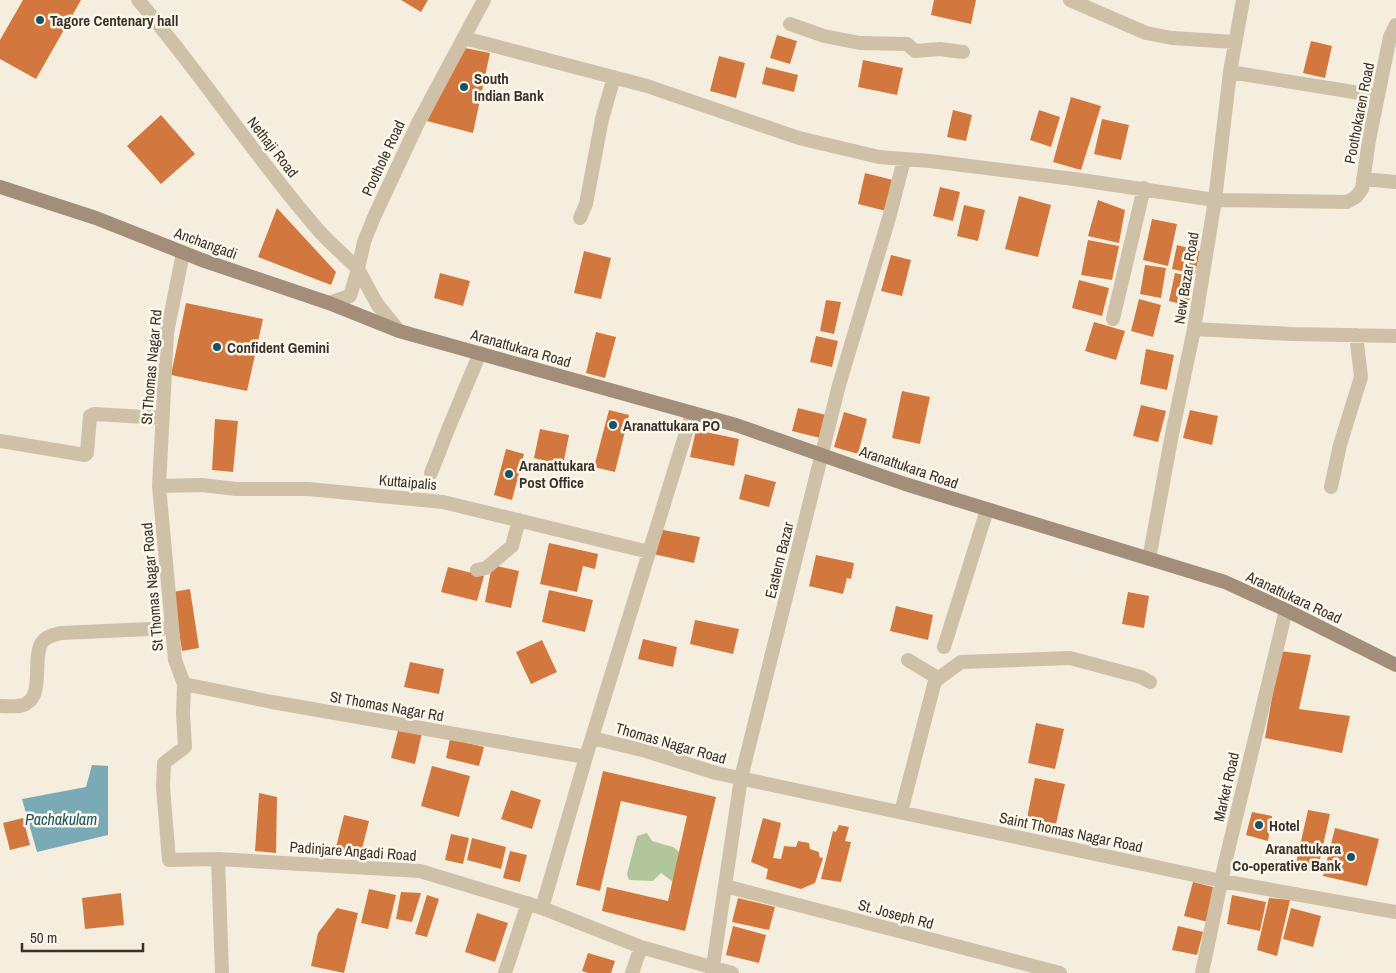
<svg xmlns="http://www.w3.org/2000/svg" width="1396" height="973" font-family="'Archivo Narrow',sans-serif">
<rect width="100%" height="100%" fill="#f5eede"/>
<path fill="#b2c69c" d="M 647,833 L 652,841 L 673,847 L 694,864 L 684,890 L 661,873 L 653,881 L 629,880 L 627,874 L 637,836 Z"/>
<path fill="#79aab6" d="M 92,765 L 108,766 L 108,835 L 37,852 L 22,799 L 86,787 Z"/>
<path fill="#d2783f" d="M 23,0 L 81,0 L 36,79 L 0,59 L 0,40 Z
M 401,0 L 428,0 L 421,12 Z
M 934,0 L 976,0 L 971,24 L 931,15 Z
M 777,35 L 797,41 L 790,64 L 770,58 Z
M 1311,41 L 1332,46 L 1325,78 L 1303,73 Z
M 465,48 L 490,53 L 473,133 L 427,121 Z
M 719,56 L 745,63 L 736,98 L 710,91 Z
M 863,60 L 903,68 L 897,95 L 858,87 Z
M 766,67 L 798,75 L 794,92 L 762,84 Z
M 1071,97 L 1101,106 L 1081,170 L 1053,162 Z
M 953,110 L 972,115 L 966,141 L 947,137 Z
M 1039,110 L 1060,117 L 1051,147 L 1030,140 Z
M 161,115 L 195,154 L 161,184 L 127,146 Z
M 1102,119 L 1129,125 L 1121,160 L 1094,154 Z
M 865,173 L 893,180 L 886,211 L 858,204 Z
M 940,187 L 960,192 L 953,221 L 933,216 Z
M 1019,196 L 1051,205 L 1038,257 L 1005,249 Z
M 1098,200 L 1125,210 L 1119,243 L 1088,236 Z
M 964,205 L 985,210 L 978,241 L 957,236 Z
M 277,208 L 336,272 L 331,285 L 258,257 Z
M 1152,219 L 1177,224 L 1168,266 L 1143,260 Z
M 1088,240 L 1119,246 L 1112,280 L 1081,275 Z
M 1177,245 L 1200,251 L 1195,274 L 1172,269 Z
M 584,251 L 611,258 L 601,299 L 574,293 Z
M 891,255 L 911,260 L 902,296 L 881,291 Z
M 1145,265 L 1166,268 L 1161,298 L 1140,294 Z
M 440,273 L 470,281 L 463,306 L 434,298 Z
M 1175,273 L 1194,277 L 1188,306 L 1169,301 Z
M 1079,280 L 1109,288 L 1102,316 L 1072,308 Z
M 1139,299 L 1161,305 L 1153,337 L 1131,331 Z
M 826,300 L 841,302 L 834,334 L 820,331 Z
M 186,303 L 263,319 L 247,391 L 171,375 Z
M 1094,322 L 1125,331 L 1116,360 L 1085,351 Z
M 596,332 L 616,337 L 605,378 L 586,373 Z
M 816,336 L 838,341 L 832,367 L 810,362 Z
M 1146,349 L 1174,355 L 1167,390 L 1140,384 Z
M 902,391 L 930,397 L 920,444 L 892,438 Z
M 1141,405 L 1166,411 L 1158,442 L 1133,436 Z
M 798,408 L 826,415 L 820,438 L 792,431 Z
M 609,410 L 629,415 L 615,472 L 594,467 Z
M 1190,410 L 1218,416 L 1212,445 L 1183,438 Z
M 844,412 L 867,419 L 858,454 L 834,447 Z
M 215,419 L 238,421 L 233,472 L 212,470 Z
M 540,429 L 569,435 L 563,465 L 534,458 Z
M 696,430 L 739,439 L 734,466 L 690,457 Z
M 506,449 L 524,454 L 512,500 L 494,495 Z
M 745,474 L 776,482 L 769,507 L 739,499 Z
M 658,529 L 700,537 L 694,563 L 653,554 Z
M 549,543 L 598,554 L 595,569 L 583,566 L 577,592 L 540,584 Z
M 816,555 L 854,563 L 851,579 L 847,578 L 843,594 L 809,586 Z
M 492,565 L 519,571 L 511,608 L 485,602 Z
M 448,567 L 484,576 L 477,601 L 441,592 Z
M 190,589 L 199,648 L 182,651 L 173,592 Z
M 549,590 L 593,600 L 585,632 L 542,622 Z
M 1128,592 L 1149,596 L 1144,628 L 1122,624 Z
M 896,606 L 933,615 L 928,640 L 890,631 Z
M 695,620 L 739,629 L 733,654 L 690,644 Z
M 643,639 L 677,647 L 673,667 L 638,659 Z
M 542,640 L 557,672 L 531,684 L 516,652 Z
M 1280,651 L 1311,655 L 1299,709 L 1350,716 L 1342,753 L 1265,738 Z
M 410,662 L 444,669 L 439,694 L 404,687 Z
M 1036,723 L 1064,729 L 1055,769 L 1028,763 Z
M 399,727 L 422,733 L 415,764 L 391,758 Z
M 450,739 L 484,747 L 479,766 L 446,758 Z
M 432,766 L 470,776 L 459,817 L 421,806 Z
M 603,771 L 716,797 L 685,931 L 602,911 L 607,887 L 668,901 L 687,816 L 621,801 L 600,891 L 576,885 Z
M 1035,778 L 1065,784 L 1056,824 L 1027,818 Z
M 511,790 L 541,800 L 532,829 L 501,819 Z
M 259,793 L 277,797 L 276,853 L 255,851 Z
M 1308,810 L 1330,814 L 1317,873 L 1295,868 Z
M 1252,812 L 1272,816 L 1268,841 L 1246,835 Z
M 344,815 L 369,821 L 360,857 L 335,851 Z
M 23,818 L 30,845 L 10,850 L 3,823 Z
M 763,818 L 781,823 L 773,858 L 781,859 L 784,846 L 796,847 L 798,841 L 809,843 L 810,849 L 819,852 L 819,857 L 823,858 L 815,883 L 801,889 L 766,879 L 768,869 L 751,862 Z
M 839,825 L 849,827 L 845,841 L 851,842 L 841,882 L 821,879 L 833,831 L 836,832 Z
M 1335,828 L 1379,839 L 1367,886 L 1323,876 Z
M 451,834 L 469,838 L 463,864 L 445,860 Z
M 472,838 L 506,847 L 501,869 L 467,860 Z
M 510,851 L 527,855 L 520,882 L 503,878 Z
M 1193,882 L 1217,888 L 1208,922 L 1184,916 Z
M 369,889 L 396,895 L 388,929 L 361,923 Z
M 401,892 L 421,893 L 412,922 L 396,919 Z
M 121,893 L 124,925 L 85,929 L 82,898 Z
M 427,895 L 439,899 L 427,937 L 415,934 Z
M 1232,895 L 1266,902 L 1260,931 L 1227,924 Z
M 738,898 L 775,907 L 769,930 L 732,922 Z
M 1269,898 L 1290,900 L 1277,956 L 1257,950 Z
M 337,908 L 358,913 L 344,973 L 311,966 L 318,933 Z
M 1291,908 L 1321,916 L 1313,947 L 1283,939 Z
M 477,913 L 508,923 L 495,962 L 465,952 Z
M 733,926 L 766,935 L 759,963 L 726,955 Z
M 1178,926 L 1203,932 L 1197,955 L 1172,950 Z
M 588,953 L 615,961 L 611,973 L 588,973 L 582,971 Z"/>
<g fill="none" stroke-linecap="round" stroke-linejoin="round">
<path stroke="#cfc0a8" stroke-width="14" d="M 1070,0 L 1146,33 L 1172,38 L 1235,42
M 790,24 L 824,36 L 860,43 L 907,44 L 915,51 L 940,49 L 963,52
M 464,38 L 647,86 L 799,138 L 879,157 L 930,161 L 1074,179 L 1215,200 L 1347,202 L 1356,197 L 1362,189 L 1369,140 L 1390,37 L 1396,25
M 1230,72 L 1378,96
M 1363,179 L 1396,182
M 580,218 L 586,204 L 602,119 L 614,77
M 183,253 L 167,333 L 159,486 L 175,660 L 184,684 L 183,714 L 185,747 L 164,763 L 163,787 L 169,860 L 218,859 L 420,871 L 542,908
M 1113,319 L 1144,188
M 1194,329 L 1292,334 L 1396,336
M 692,413 L 586,757 L 542,908 L 641,947 L 732,973
M 0,441 L 85,455 L 87,453 L 90,416 L 94,414 L 162,418
M 431,473 L 449,427 L 480,353
M 159,486 L 202,485 L 236,489 L 308,489 L 443,502 L 649,552
M 1331,487 L 1340,445 L 1361,377 L 1356,335
M 1149,559 L 1172,434 L 1194,329 L 1215,200 L 1230,72 L 1243,0
M 477,570 L 486,568 L 512,546 L 519,520
M 944,647 L 987,510
M 935,681 L 961,662 L 1070,658 L 1141,677 L 1150,682
M 184,684 L 272,702 L 586,757
M 0,706 C 8,706 20,708 27,703 C 43,694 33,659 41,644 C 45,636 54,635 61,633 L 172,628
M 592,738 L 646,751 L 716,773 L 1222,881 L 1396,912
M 901,812 L 936,677 L 908,660
M 218,859 L 222,973
M 725,886 L 1060,973
M 505,973 L 528,903
M 632,973 L 641,947
M 712,973 L 741,778 L 839,385 L 889,218 L 904,160
M 1202,973 L 1225,863 L 1286,610"/>
<path stroke="#cfc0a8" stroke-width="14" d="M 138,0 C 202,74 255,158 320,232 C 332,245 346,257 358,269 L 350,296 L 329,303
M 399,331 L 377,304 L 358,269 L 364,242 L 374,217 L 418,123 L 484,0"/>
<path stroke="#a38e79" stroke-width="14" d="M 0,187 L 96,218 L 202,260 L 329,303 L 399,331 L 736,425 L 905,484 L 1225,582 L 1286,610 L 1396,665"/>
</g>
<g fill="#195262" stroke="#fcf7eb" stroke-width="2">
<circle cx="40" cy="20" r="5"/>
<circle cx="464" cy="87" r="5"/>
<circle cx="217" cy="347" r="5"/>
<circle cx="613" cy="425" r="5"/>
<circle cx="509" cy="474" r="5"/>
<circle cx="1259" cy="825" r="5"/>
<circle cx="1351" cy="857" r="5"/>
</g>
<g text-anchor="middle" dominant-baseline="central" stroke-width="5" stroke-linejoin="round" paint-order="stroke">
<g font-size="15" font-weight="bold" fill="#3b3129" stroke="#fcf7eb" text-anchor="start">
<text x="50" y="20">Tagore Centenary hall</text>
<text x="474" y="78">South<tspan x="474" dy="17">Indian Bank</tspan></text>
<text x="227" y="347">Confident Gemini</text>
<text x="623" y="425">Aranattukara PO</text>
<text x="519" y="465">Aranattukara<tspan x="519" dy="17">Post Office</tspan></text>
<text x="1269" y="825">Hotel</text>
<text x="1341" y="848" text-anchor="end">Aranattukara<tspan x="1341" dy="17">Co-operative Bank</tspan></text>
</g>
<g font-size="15" fill="#3b3129" stroke="#fcf7eb">
<text transform="translate(1359 113) rotate(-79)">Poothokaren Road</text>
<text transform="translate(273 147) rotate(52)">Nethaji Road</text>
<text transform="translate(383 158) rotate(-65)">Poothole Road</text>
<text transform="translate(206 243) rotate(20)">Anchangadi</text>
<text transform="translate(1186 278) rotate(-81)">New Bazar Road</text>
<text transform="translate(521 348) rotate(16)">Aranattukara Road</text>
<text transform="translate(151 367) rotate(-85)">St Thomas Nagar Rd</text>
<text transform="translate(909 467) rotate(19)">Aranattukara Road</text>
<text transform="translate(408 482) rotate(5)">Kuttaipalis</text>
<text transform="translate(779 560) rotate(-76)">Eastern Bazar</text>
<text transform="translate(152 587) rotate(-95)">St Thomas Nagar Road</text>
<text transform="translate(1294 597) rotate(25)">Aranattukara Road</text>
<text transform="translate(387 706) rotate(10)">St Thomas Nagar Rd</text>
<text transform="translate(671 743) rotate(16)">Thomas Nagar Road</text>
<text transform="translate(1226 787) rotate(-77)">Market Road</text>
<text transform="translate(1071 832) rotate(12)">Saint Thomas Nagar Road</text>
<text transform="translate(353 851) rotate(4)">Padinjare Angadi Road</text>
<text transform="translate(896 914) rotate(15)">St. Joseph Rd</text>
</g>
<g font-size="16" font-style="italic" fill="#195262" stroke="#fcf7eb">
<text x="61" y="819">Pachakulam</text>
</g>
</g>
<path d="M22 943v8h121v-8" fill="none" stroke="#3b3129" stroke-width="2.5"/>
<text x="30" y="943" font-size="15" fill="#3b3129" stroke="#fcf7eb" stroke-width="4" paint-order="stroke">50 m</text>
</svg>
